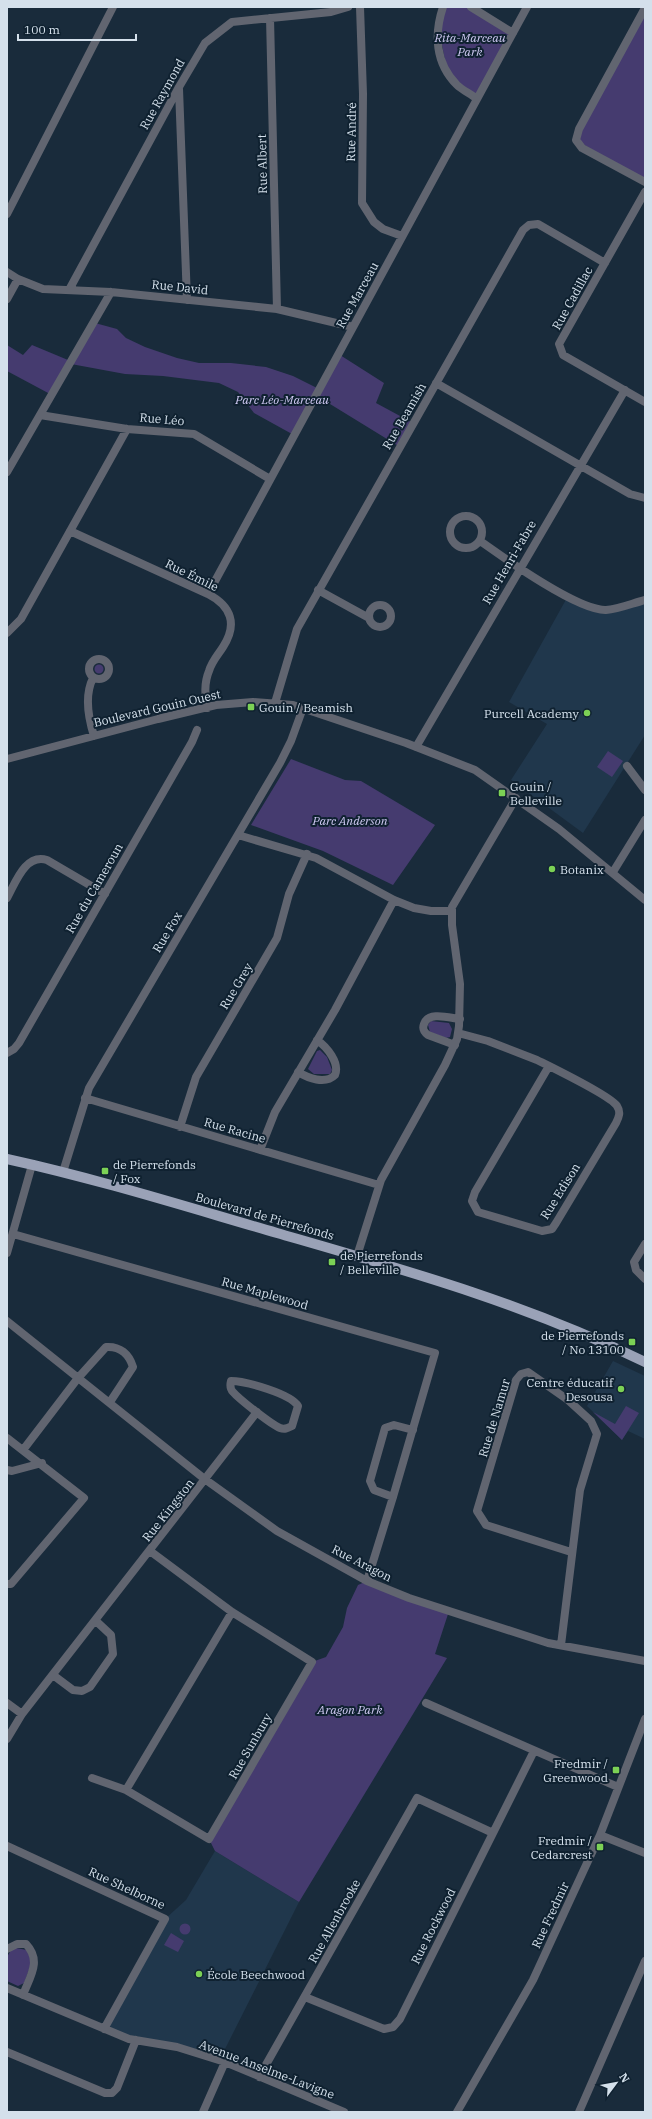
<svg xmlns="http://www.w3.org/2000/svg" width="652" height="2119" font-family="'IBM Plex Serif',serif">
<rect width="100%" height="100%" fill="#192b3b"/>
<path fill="#20374c" d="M 568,596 L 593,608 L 645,600 L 645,735 L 583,833 L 511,780 L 547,724 L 509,702 Z
M 613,1361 L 645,1376 L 645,1439 L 628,1431 L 622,1440 L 587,1406 Z
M 215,1851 L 299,1902 L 224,2051 L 225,2062 L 104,2029 L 165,1919 L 186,1900 Z"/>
<path fill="#453b6f" d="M 445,7 L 471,7 L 513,33 L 477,99 L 447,71 L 438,24 Z
M 645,11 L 645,182 L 576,140 Z
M 95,323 L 117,329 L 126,338 L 145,347 L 177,358 L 199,363 L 231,363 L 266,367 L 293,376 L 319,389 L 292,434 L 254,413 L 238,392 L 219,383 L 163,376 L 125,374 L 71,364 Z
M 7,345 L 23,355 L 32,345 L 68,360 L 50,394 L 7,371 Z
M 340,355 L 384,383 L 376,403 L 413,423 L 400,447 L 317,396 Z
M94.5 669a4.5 4.5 0 1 1 9 0a4.5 4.5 0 1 1-9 0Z
M 608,751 L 623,761 L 612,777 L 597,767 Z
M 291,759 L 345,780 L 361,781 L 435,825 L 393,885 L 323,851 L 251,825 Z
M 431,1021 L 449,1023 L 452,1029 L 450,1037 L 446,1038 L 430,1032 L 428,1025 Z
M 320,1050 L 327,1057 L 332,1070 L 330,1074 L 314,1074 L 308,1069 L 317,1051 Z
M 626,1406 L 639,1413 L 622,1440 L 593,1412 L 615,1424 Z
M 367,1581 L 449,1611 L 435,1654 L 447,1658 L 299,1902 L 215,1851 L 209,1839 L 312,1662 L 326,1657 L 343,1627 L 347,1608 L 358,1585 Z
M179.5 1929a5.5 5.5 0 1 1 11 0a5.5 5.5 0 1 1-11 0Z
M 171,1933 L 184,1941 L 178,1952 L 164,1945 Z
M 16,1948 L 27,1950 L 32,1962 L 24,1983 L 18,1986 L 7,1981 L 7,1957 L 11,1950 Z"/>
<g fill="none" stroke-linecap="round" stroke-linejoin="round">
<path stroke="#616570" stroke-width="8" d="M 360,7 L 363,94 L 362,203 L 374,222 L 383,229 L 402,236
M 443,7 C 434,34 435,63 457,85 C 462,90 471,94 477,99
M 471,7 L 513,33
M 645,8 L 579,129 L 576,140 L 582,148 L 645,182
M 270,18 L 277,309
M 179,89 L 187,300
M 645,192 L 559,344 L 563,355 L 645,402
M 7,214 L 113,7
M 7,272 L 18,279 L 43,289 L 111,292 L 277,309 L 353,327
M 69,290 L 179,87 L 205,43 L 232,22 L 331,12 L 348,7
M 7,299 L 18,279
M 436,383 L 630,494 L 645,498
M 40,415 L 127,429 L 194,434 L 270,479
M 7,472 L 111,292
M450 532a16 16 0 1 1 32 0a16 16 0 1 1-32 0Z
M 70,531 L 208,594 C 231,606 238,624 223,647 C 218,655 212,661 209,671 C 204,683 205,695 207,708
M 480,541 C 504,558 578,611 606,610 C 619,609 633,603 645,600
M 318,590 L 369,618
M 208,594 L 527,7
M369 616a11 11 0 1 1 22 0a11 11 0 1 1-22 0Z
M 7,633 L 21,619 L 127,429
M89 669a10 10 0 1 1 20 0a10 10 0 1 1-20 0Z
M 93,678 C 84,696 88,717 94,736
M 275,703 L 297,629 L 523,230 L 529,225 L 538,224 L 605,263
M 416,747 L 625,390
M 7,759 L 158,719 L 216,705 L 253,702 L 293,705 L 406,743 L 475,770 L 559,829 L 645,900
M 627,766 L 645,790
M 238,835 L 316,858 L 394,900 L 414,908 L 431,911 L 451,911
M 613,872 L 645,820
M 7,898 C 15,884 25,853 47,860 L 105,894
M 458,1033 L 488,1041 L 537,1060 C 551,1067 611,1096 617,1106 C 621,1112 619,1117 616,1123 L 556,1223 L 552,1229 L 542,1231 L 478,1212 L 472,1201 L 475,1192 L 549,1066
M 455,1045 L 428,1035 C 424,1032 422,1029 424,1024 C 428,1011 450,1018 460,1019
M 7,1053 L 14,1049 L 19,1043 L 192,742 L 197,730
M 298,1072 C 308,1078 325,1085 335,1075 C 340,1063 327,1047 317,1040
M 85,1098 L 379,1185
M 180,1127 L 196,1077 L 277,938 L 289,894 L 307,854
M 260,1150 L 275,1112 L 335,1010 L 394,900
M 63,1172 L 89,1088 L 280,763 L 291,741 L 303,708
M 13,1234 L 435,1353 L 393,1497 L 367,1581
M 645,1244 L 634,1262 L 636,1270 L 645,1279
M 7,1253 L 32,1165
M 357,1256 L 381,1180 L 445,1065 L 457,1039 L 459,1026 L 460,984 L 452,925 L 452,907 L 516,798
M 7,1321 L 206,1480 L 277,1531 L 367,1581 L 409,1598 L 548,1643 L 645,1661
M 231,1381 C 246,1381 291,1394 298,1406 L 292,1426 C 288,1428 285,1430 280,1428 C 272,1425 239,1399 233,1392 C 230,1389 230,1385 231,1381 Z
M 7,1438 L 84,1498 L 11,1584 L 7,1584
M 23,1450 L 78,1378 L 106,1347 C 120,1346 129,1354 133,1367 L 110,1402
M 7,1470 L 12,1471 L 42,1463
M 393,1497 L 374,1490 L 370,1481 L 385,1428 L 394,1425 L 413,1430
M 561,1645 L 580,1490 L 597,1434 L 591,1421 L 568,1400 L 528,1372 L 521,1374 L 516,1380 L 477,1511 L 486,1525 L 571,1552
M 53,1675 L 73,1690 L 82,1691 L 90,1687 L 113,1654 L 111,1635 L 96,1621
M 7,1703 L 22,1714
M 426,1703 L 618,1787
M 7,1739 L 22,1714 L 257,1412
M 92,1778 L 126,1790 L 209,1839 L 312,1662 L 232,1612 L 150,1551
M 126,1790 L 232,1612
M 600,1835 L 645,1853
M 7,1846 L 165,1919 L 104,2029
M 7,1949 L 17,1944 L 26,1944 C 42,1961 30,1976 23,1995
M 7,1988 L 129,2039 L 177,2047 L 225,2062 L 344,2112
M 305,1997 L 384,2029 L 393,2027 L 400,2019 L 534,1751
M 7,2052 L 105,2093 L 112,2093 L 117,2088 L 136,2040
M 259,2077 L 417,1798 L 493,1833
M 203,2112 L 225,2062
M 457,2112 L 533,1980 L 600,1835 L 645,1719
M 579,2112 L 645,1961"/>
<path stroke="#9aa2b7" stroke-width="10" d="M 7,1159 C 98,1179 187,1207 277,1233 C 405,1270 524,1303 645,1362"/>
</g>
<g fill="#7cd155" stroke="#0f2130" stroke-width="1.5">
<rect x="247" y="703" width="8" height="8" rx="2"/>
<circle cx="587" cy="713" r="4"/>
<rect x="498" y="789" width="8" height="8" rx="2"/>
<circle cx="552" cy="869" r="4"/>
<rect x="101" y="1167" width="8" height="8" rx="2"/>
<rect x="328" y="1258" width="8" height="8" rx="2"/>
<rect x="628" y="1338" width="8" height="8" rx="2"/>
<circle cx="621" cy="1389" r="4"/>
<rect x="612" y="1766" width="8" height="8" rx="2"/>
<rect x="596" y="1843" width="8" height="8" rx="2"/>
<circle cx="199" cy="1974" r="4"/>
</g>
<g text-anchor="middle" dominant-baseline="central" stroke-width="4" stroke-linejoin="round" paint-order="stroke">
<g font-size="12" font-style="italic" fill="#d0caf3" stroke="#0f2130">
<text x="470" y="37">Rita-Marceau<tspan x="470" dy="14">Park</tspan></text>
<text x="282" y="399">Parc Léo-Marceau</text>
<text x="350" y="820">Parc Anderson</text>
<text x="350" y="1709">Aragon Park</text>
</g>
<g font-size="12" fill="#d4e0eb" stroke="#0f2130">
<text transform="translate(162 94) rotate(-61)">Rue Raymond</text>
<text transform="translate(351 132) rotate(-89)">Rue André</text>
<text transform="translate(262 164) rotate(-91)">Rue Albert</text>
<text transform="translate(180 287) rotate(6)">Rue David</text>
<text transform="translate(357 295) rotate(-61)">Rue Marceau</text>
<text transform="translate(572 298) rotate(-61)">Rue Cadillac</text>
<text transform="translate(404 416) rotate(-60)">Rue Beamish</text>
<text transform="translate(162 419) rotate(5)">Rue Léo</text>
<text transform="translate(509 562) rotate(-60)">Rue Henri-Fabre</text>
<text transform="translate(192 575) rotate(26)">Rue Émile</text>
<text transform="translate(157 708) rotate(-13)">Boulevard Gouin Ouest</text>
<text transform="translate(94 888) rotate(-60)">Rue du Cameroun</text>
<text transform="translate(167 932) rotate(-59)">Rue Fox</text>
<text transform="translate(236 986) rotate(-59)">Rue Grey</text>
<text transform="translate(235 1130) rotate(16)">Rue Racine</text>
<text transform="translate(560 1191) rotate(-58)">Rue Edison</text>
<text transform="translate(265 1216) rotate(16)">Boulevard de Pierrefonds</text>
<text transform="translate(265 1293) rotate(16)">Rue Maplewood</text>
<text transform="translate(494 1418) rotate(-73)">Rue de Namur</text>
<text transform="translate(168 1510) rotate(-52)">Rue Kingston</text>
<text transform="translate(362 1563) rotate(27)">Rue Aragon</text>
<text transform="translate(250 1746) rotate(-60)">Rue Sunbury</text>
<text transform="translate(127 1888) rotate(25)">Rue Shelborne</text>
<text transform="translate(550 1915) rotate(-65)">Rue Fredmir</text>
<text transform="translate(334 1921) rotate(-61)">Rue Allenbrooke</text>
<text transform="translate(433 1926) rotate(-63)">Rue Rockwood</text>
<text transform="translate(267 2069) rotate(21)">Avenue Anselme-Lavigne</text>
</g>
<g font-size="12" fill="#d4e0eb" stroke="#0f2130" text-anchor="start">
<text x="259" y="707">Gouin / Beamish</text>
<text x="579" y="713" text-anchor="end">Purcell Academy</text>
<text x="510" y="786">Gouin /<tspan x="510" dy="14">Belleville</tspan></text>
<text x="560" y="869">Botanix</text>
<text x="113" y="1164">de Pierrefonds<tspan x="113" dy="14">/ Fox</tspan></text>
<text x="340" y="1255">de Pierrefonds<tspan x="340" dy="14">/ Belleville</tspan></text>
<text x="624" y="1335" text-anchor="end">de Pierrefonds<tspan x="624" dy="14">/ No 13100</tspan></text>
<text x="613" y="1382" text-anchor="end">Centre éducatif<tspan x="613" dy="14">Desousa</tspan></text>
<text x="608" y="1763" text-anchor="end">Fredmir /<tspan x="608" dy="14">Greenwood</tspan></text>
<text x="592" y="1840" text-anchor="end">Fredmir /<tspan x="592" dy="14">Cedarcrest</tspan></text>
<text x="207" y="1974">École Beechwood</text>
</g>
</g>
<rect width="652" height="2119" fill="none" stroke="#d4e0eb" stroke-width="16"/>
<g transform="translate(616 2083) rotate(58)" stroke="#0f2130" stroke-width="3" paint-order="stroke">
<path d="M0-3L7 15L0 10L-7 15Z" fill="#d4e0eb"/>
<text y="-6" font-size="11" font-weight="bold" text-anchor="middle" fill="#d4e0eb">N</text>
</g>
<path d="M18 34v6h118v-6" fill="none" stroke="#d4e0eb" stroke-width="2"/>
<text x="24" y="34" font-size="12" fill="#d4e0eb" stroke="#0f2130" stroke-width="3" paint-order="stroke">100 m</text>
</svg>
